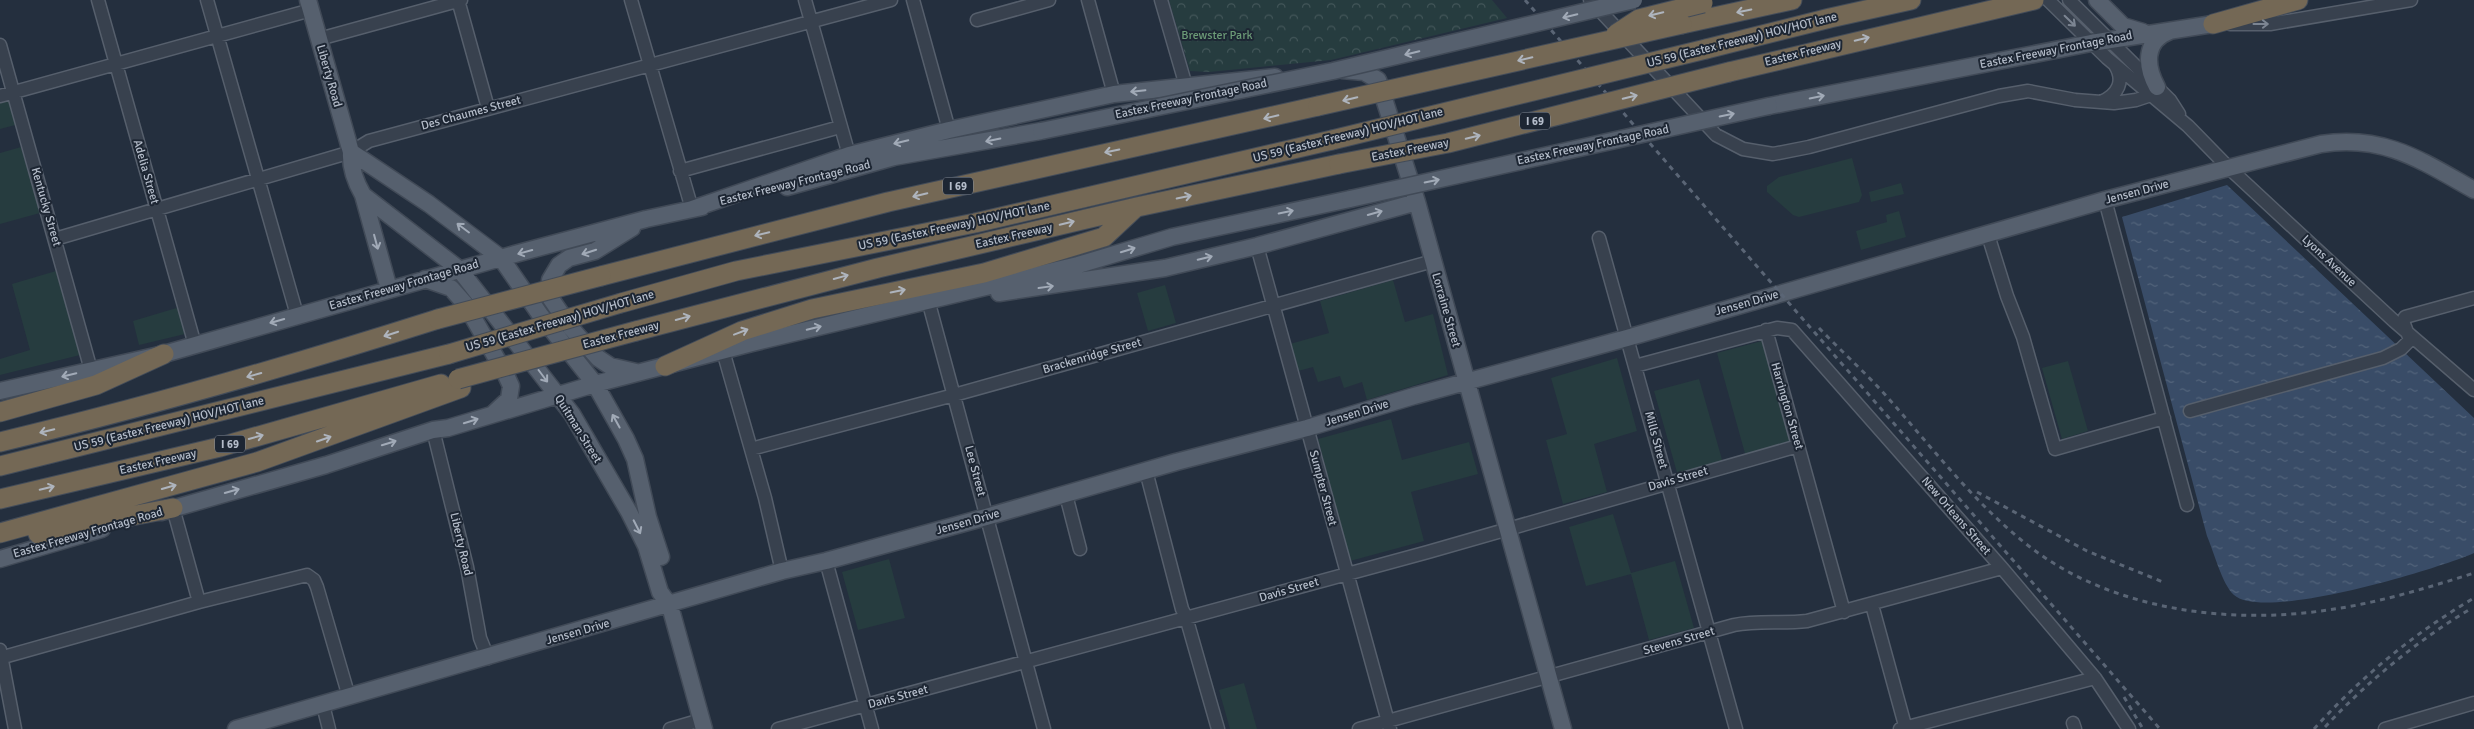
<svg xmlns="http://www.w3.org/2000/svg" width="2474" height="729" font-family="Signika,sans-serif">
<defs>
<pattern id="park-crowns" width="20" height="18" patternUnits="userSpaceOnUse" patternTransform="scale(1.25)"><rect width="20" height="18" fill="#263c3f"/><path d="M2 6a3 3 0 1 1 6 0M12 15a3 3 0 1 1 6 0" fill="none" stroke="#435659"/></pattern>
<pattern id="water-ripples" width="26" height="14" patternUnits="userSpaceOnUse" patternTransform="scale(1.25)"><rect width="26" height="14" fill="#394c67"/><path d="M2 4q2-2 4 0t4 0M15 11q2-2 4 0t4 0" fill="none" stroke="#53647b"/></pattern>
</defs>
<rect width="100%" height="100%" fill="#242f3e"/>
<path fill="#263c3f" d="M 8,98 L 12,100 L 19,124 L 0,129 L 0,101 Z
M 21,147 L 40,213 L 0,224 L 0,153 Z
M 1852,158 L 1862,195 L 1859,202 L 1799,217 L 1793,215 L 1767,192 L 1767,186 L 1779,177 Z
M 1901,183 L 1904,194 L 1871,202 L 1869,192 Z
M 1899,211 L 1906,237 L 1861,250 L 1856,231 L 1887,222 L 1886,215 Z
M 56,271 L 80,355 L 0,375 L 0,359 L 30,350 L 12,284 Z
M 1393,280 L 1405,322 L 1433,314 L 1448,375 L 1367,400 L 1362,382 L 1344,388 L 1340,376 L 1318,382 L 1313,367 L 1298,371 L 1290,344 L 1329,333 L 1320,301 Z
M 1165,285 L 1176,323 L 1148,331 L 1137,293 Z
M 180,307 L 185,334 L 139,345 L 133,321 Z
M 1762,341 L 1790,441 L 1788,445 L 1746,457 L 1717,353 Z
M 1617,358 L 1637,431 L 1594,444 L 1607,492 L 1563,504 L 1546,440 L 1567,434 L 1551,378 Z
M 2068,361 L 2088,431 L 2062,439 L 2042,368 Z
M 1699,379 L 1723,463 L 1678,476 L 1654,391 Z
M 1391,419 L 1402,460 L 1469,442 L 1478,474 L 1411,492 L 1424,541 L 1350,561 L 1318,439 Z
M 1613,514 L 1631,573 L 1675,561 L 1694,628 L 1649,640 L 1631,574 L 1586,586 L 1569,527 Z
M 889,559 L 905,618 L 858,630 L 842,572 Z
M 1244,683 L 1257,729 L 1230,729 L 1219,690 Z"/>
<path fill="url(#park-crowns)" d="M 1169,0 L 1492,0 L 1507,18 L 1331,60 L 1209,72 L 1190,71 Z"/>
<path fill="url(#water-ripples)" d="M 2227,185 L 2474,418 L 2474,553 C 2438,569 2264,622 2234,595 C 2222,584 2214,552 2207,536 L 2122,217 Z"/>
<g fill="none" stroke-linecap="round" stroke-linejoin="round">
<defs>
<path id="minor" d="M 98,0 L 195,345
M 207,0 L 297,315
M 458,0 L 488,108
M 631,0 L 692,209
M 805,0 L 849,155
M 913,0 L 949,130
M 1088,0 L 1114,94
M 1161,0 L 1186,86
M 1590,0 L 1716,135 L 1743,149 L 1773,154 L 1809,147 L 1999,96 L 2028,91 L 2075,100 L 2114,103 L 2136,100 L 2151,95
M 2048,0 L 2107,58 L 2188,126 L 2229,168 L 2394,321 L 2474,390
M 2069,0 L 2170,100 L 2179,114
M 977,20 L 1049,0
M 2230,24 L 2270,24 L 2411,0
M 319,39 L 461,0
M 0,45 L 91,370
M 0,96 L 311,10
M 2101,102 C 2118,95 2125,81 2115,65
M 680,171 L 840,127
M 2105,200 L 2187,505
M 1988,235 L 2007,296 L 2023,337 L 2055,449 L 2164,418
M 1599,238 L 1736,729
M 55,239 L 351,152 L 369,141 L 891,0
M 1257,246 L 1390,729
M 928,300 L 1044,729
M 1766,330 L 1844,612
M 723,351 L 765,498 L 782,571
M 1635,366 L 1777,328 L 1792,330 L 2002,568 L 2095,678 L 2129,729
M 2190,411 L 2383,358 L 2401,349 L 2410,340 L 2403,321 L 2405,317 L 2474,298
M 433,430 L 467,567 L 480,638 L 488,658
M 751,449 L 954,395 L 1433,261
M 1146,471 L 1182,609 L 1186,617 L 1218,729
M 1066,495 L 1080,549
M 173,508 L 199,602
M 826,561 L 872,729
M 1872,605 L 1906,729
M 0,650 L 15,729
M 0,658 L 199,602 L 307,575 L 314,580 L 317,587 L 349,697
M 323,705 L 329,729
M 2073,723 L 2075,729
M 670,729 L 701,720
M 778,729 L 1428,552 L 1798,446
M 1359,729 L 1734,625 C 1758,620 1782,624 1807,621 L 2002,568
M 1900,729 L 2095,678
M 2385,729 L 2474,703"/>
<path id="major" d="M 308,0 L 351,152 C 350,168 355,181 363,195 L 459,269 L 572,414 L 629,512 L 646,546 L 660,592 L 670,606 L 704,729
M 2097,0 L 2123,26 L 2143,32
M 1342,70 L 1364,72 L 1378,80 L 1417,202 L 1563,729
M 2157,87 C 2146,67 2143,41 2170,31
M 1769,106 L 2091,43 L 2213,24
M 351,152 L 429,204 L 501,258 L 541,316 L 595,384 L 626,439 L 635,459 L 648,517 L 661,557
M 787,187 L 894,157 L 1041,131
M 363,195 L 389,289
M 692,209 L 849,155 L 949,130 L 1114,94 L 1275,77
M 632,228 L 595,251 L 569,258 L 559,265 L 550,280 L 551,299 L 571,328 L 598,358 L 610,366 L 636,372
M 425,279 L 451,288 L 466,305 L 506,375 L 511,386 L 509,399 L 494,413
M 999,293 L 1165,268 L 1257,246 L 1417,202
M 0,391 L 164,354 L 515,254 L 646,219 L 702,207
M 161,512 L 326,465 L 433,430 L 448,428 L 595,384 L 752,343 L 1078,265 L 1172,237 L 1350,199
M 0,559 L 102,529
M 236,729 L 782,571 L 826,561 L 986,517 L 1176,462 L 1307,428 L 1414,396 L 1627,338 L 2105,200 L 2321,144 C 2384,134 2422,161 2474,190"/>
<path id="highway" d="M 1682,24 L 1792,0
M 2213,24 L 2298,0
M 1706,49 L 1830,18 L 1911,0
M 1729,72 L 2034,0
M 601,276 L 888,202 L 1318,106
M 621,303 L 736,271 L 975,223 L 1332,140
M 636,331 L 878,268 L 1137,207 L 1339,164
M 665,366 L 742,331 L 812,309 L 984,273 L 1104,237 L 1135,208
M 0,412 L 96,385 L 164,354
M 0,442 C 147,407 293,365 438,319
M 0,466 L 449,354
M 0,499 L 220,447 L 441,384
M 0,533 L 257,462 L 461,388
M 38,534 L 173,508"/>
</defs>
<use href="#minor" stroke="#565f6c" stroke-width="15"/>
<use href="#major" stroke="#414a57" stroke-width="19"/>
<use href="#highway" stroke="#434c59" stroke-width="21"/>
<use href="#minor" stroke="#38414e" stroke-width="12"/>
<use href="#major" stroke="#56606e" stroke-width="16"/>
<use href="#highway" stroke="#746855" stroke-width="19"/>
<path stroke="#5a6575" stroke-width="3" stroke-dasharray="5 5" stroke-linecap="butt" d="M 1525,0 L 2160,729
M 1819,328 C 1842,352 1867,374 1889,399 C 1934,450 1976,505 2030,547 C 2112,610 2228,625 2328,610 C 2378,603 2427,588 2474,573
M 1977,492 L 2087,551 L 2163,582
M 2124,697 L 2143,729
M 2325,727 C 2368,681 2418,640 2472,608
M 2314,729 C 2360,678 2414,633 2474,598"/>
<defs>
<path id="major-bridge" d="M 1041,131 L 1333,71 L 1634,0
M 1350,199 L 1769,106"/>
<path id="highway-bridge" d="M 1616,34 L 1639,19 L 1703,3
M 1318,106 L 1682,24
M 1332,140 L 1706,49
M 1339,164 L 1448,143 L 1729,72
M 438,319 L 601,276
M 449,354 L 621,303
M 458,379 L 636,331"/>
</defs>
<use href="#major-bridge" stroke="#414a57" stroke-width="19" stroke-linecap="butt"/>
<use href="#highway-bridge" stroke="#434c59" stroke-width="21" stroke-linecap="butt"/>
<use href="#major-bridge" stroke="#56606e" stroke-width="16"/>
<use href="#highway-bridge" stroke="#746855" stroke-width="19"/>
</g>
<defs><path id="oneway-shaft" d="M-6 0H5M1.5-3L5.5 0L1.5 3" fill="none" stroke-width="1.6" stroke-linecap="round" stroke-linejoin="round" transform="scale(1.25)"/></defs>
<g stroke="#aeb4bd">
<use href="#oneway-shaft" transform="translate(1744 11) rotate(168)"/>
<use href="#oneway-shaft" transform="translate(1656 14) rotate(166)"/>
<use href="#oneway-shaft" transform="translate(1862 39) rotate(-13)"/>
<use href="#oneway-shaft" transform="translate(1525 59) rotate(167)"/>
<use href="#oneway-shaft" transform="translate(1630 97) rotate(-14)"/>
<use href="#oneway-shaft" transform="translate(1350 99) rotate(167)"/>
<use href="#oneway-shaft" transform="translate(1271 117) rotate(167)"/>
<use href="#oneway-shaft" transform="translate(1473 137) rotate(-14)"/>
<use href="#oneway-shaft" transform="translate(1112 151) rotate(168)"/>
<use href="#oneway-shaft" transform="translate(920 195) rotate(167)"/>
<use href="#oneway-shaft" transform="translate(1184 197) rotate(-12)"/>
<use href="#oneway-shaft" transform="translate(1067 223) rotate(-13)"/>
<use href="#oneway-shaft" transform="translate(762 234) rotate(166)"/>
<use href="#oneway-shaft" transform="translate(841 277) rotate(-15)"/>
<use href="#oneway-shaft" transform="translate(898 291) rotate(-12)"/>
<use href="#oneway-shaft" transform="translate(683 318) rotate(-15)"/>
<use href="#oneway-shaft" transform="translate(741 332) rotate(-21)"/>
<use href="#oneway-shaft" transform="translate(391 334) rotate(162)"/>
<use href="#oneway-shaft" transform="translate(254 375) rotate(165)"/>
<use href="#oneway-shaft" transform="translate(47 431) rotate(166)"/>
<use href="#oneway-shaft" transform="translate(256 437) rotate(-16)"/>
<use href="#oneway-shaft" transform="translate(324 439) rotate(-19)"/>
<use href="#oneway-shaft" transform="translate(169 487) rotate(-16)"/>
<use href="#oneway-shaft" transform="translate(47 488) rotate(-13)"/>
</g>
<g stroke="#a1aab7">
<use href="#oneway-shaft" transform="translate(1570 16) rotate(167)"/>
<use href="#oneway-shaft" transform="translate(1412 53) rotate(167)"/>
<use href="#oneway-shaft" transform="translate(1138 91) rotate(174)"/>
<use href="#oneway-shaft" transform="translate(1817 97) rotate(-11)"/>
<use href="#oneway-shaft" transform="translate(1727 115) rotate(-12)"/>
<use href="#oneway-shaft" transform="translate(993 140) rotate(169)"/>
<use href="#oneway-shaft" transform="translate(901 142) rotate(166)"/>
<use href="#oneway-shaft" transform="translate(1432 181) rotate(-12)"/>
<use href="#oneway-shaft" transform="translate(1286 212) rotate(-12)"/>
<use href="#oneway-shaft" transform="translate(1375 213) rotate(-16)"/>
<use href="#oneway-shaft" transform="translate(463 228) rotate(-143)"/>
<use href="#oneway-shaft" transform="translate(376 242) rotate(75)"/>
<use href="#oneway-shaft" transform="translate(1128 250) rotate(-17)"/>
<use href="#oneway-shaft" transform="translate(525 252) rotate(165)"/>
<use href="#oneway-shaft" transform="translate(589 252) rotate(162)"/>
<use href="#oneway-shaft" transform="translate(1205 258) rotate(-14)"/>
<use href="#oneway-shaft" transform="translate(1046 287) rotate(-8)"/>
<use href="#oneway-shaft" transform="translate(277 321) rotate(164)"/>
<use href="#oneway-shaft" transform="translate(814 328) rotate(-14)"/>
<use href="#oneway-shaft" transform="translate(69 375) rotate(167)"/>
<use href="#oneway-shaft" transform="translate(543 376) rotate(53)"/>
<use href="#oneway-shaft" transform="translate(471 421) rotate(-17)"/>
<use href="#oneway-shaft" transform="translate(616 421) rotate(-119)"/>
<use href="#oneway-shaft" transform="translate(389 443) rotate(-17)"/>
<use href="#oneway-shaft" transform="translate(232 491) rotate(-16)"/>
<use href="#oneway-shaft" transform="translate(637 527) rotate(63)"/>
</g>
<g stroke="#7c8592">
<use href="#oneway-shaft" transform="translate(2070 21) rotate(44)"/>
<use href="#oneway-shaft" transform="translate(2261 24)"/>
</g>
<g text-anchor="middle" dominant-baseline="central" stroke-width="4" stroke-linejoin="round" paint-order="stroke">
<g fill="#1d2633" stroke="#878f9c" stroke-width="1">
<rect x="1520" y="112.5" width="30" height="17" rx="4"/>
<rect x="943" y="177.5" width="30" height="17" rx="4"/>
<rect x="215" y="435.5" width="30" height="17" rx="4"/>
</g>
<g font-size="11" font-weight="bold" fill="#b4bcc9">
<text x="1535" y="121">I 69</text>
<text x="958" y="186">I 69</text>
<text x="230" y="444">I 69</text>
</g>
<g font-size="12" fill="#6b9a76" stroke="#1d2633">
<text x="1217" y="35">Brewster Park</text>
</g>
<g font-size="12" fill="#b4bcc9" stroke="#1d2633">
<text transform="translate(1742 40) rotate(-14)">US 59 (Eastex Freeway) HOV/HOT lane</text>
<text transform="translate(2056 50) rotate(-11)">Eastex Freeway Frontage Road</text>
<text transform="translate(1803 53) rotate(-14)">Eastex Freeway</text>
<text transform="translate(329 76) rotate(74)">Liberty Road</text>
<text transform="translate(1191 99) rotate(-12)">Eastex Freeway Frontage Road</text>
<text transform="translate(471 113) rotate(-15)">Des Chaumes Street</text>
<text transform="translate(1348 135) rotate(-14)">US 59 (Eastex Freeway) HOV/HOT lane</text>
<text transform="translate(1593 145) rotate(-12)">Eastex Freeway Frontage Road</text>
<text transform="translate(1410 150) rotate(-11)">Eastex Freeway</text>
<text transform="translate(146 172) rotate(74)">Adelia Street</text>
<text transform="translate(795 183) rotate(-14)">Eastex Freeway Frontage Road</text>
<text transform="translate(2137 192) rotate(-15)">Jensen Drive</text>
<text transform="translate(46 207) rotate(74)">Kentucky Street</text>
<text transform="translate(954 226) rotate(-12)">US 59 (Eastex Freeway) HOV/HOT lane</text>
<text transform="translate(1014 236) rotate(-13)">Eastex Freeway</text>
<text transform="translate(2329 261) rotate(43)">Lyons Avenue</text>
<text transform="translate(404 285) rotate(-16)">Eastex Freeway Frontage Road</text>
<text transform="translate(1747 303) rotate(-16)">Jensen Drive</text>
<text transform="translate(1446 310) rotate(74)">Lorraine Street</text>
<text transform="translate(560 321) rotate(-16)">US 59 (Eastex Freeway) HOV/HOT lane</text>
<text transform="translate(621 335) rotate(-15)">Eastex Freeway</text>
<text transform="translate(1092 356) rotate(-16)">Brackenridge Street</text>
<text transform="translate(1787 406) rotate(74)">Harrington Street</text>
<text transform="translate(1357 413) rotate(-17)">Jensen Drive</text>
<text transform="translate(169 424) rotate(-14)">US 59 (Eastex Freeway) HOV/HOT lane</text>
<text transform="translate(578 429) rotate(58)">Quitman Street</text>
<text transform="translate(1656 440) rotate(75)">Mills Street</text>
<text transform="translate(158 462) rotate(-13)">Eastex Freeway</text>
<text transform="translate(975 471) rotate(75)">Lee Street</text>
<text transform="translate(1678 479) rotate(-16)">Davis Street</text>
<text transform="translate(1323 488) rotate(75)">Sumpter Street</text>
<text transform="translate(1956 516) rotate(49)">New Orleans Street</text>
<text transform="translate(968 522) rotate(-16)">Jensen Drive</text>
<text transform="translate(88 533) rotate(-16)">Eastex Freeway Frontage Road</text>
<text transform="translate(461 544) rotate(77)">Liberty Road</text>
<text transform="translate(1289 590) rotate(-16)">Davis Street</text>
<text transform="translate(578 632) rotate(-16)">Jensen Drive</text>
<text transform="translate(1679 641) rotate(-16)">Stevens Street</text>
<text transform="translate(898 697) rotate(-15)">Davis Street</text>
</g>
</g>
</svg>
